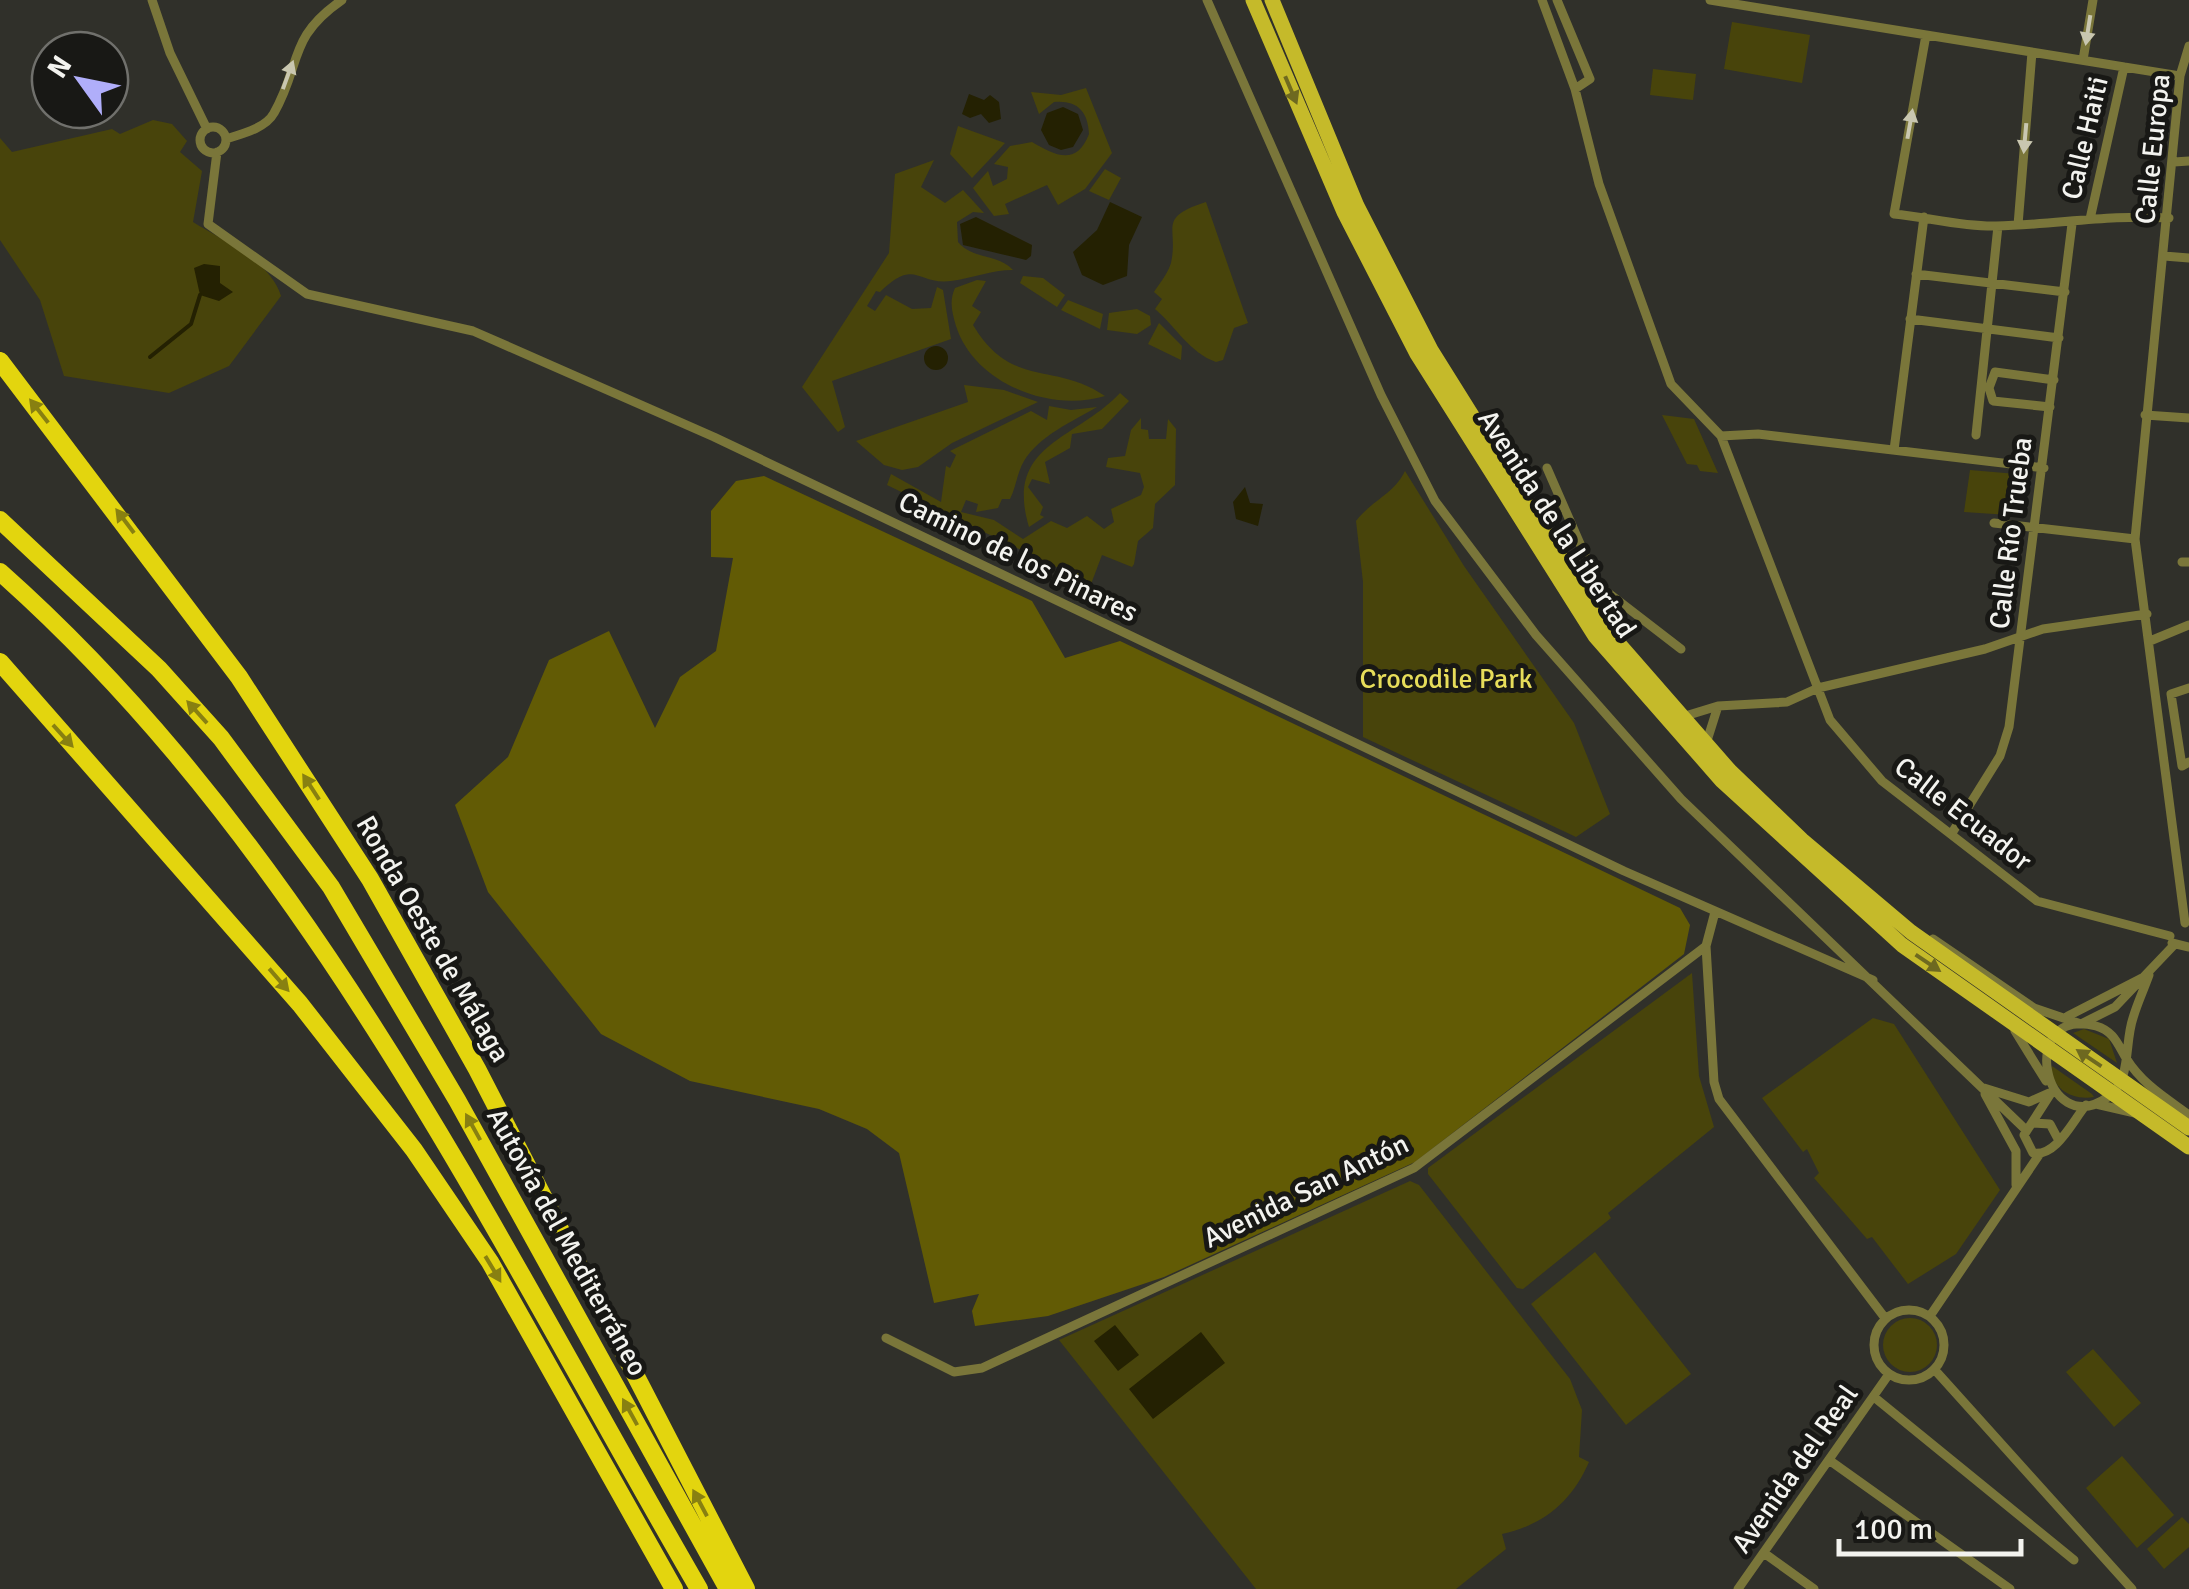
<svg xmlns="http://www.w3.org/2000/svg" width="2189" height="1589" font-family="Signika,sans-serif">
<rect width="100%" height="100%" fill="#30302a"/>
<path fill="#48440b" d="M 1732,22 L 1810,35 L 1802,83 L 1724,69 Z
M 1653,69 L 1696,74 L 1693,100 L 1650,95 Z
M 1086,88 L 1112,153 L 1085,189 L 1058,205 L 1047,185 L 1005,204 L 1009,214 L 994,216 L 973,188 L 988,171 L 993,186 L 1007,179 L 1008,167 L 994,164 L 1010,146 L 1032,142 C 1053,154 1076,168 1089,134 C 1088,111 1077,100 1054,102 L 1039,114 L 1031,92 L 1061,95 Z
M 153,120 L 172,124 L 187,141 L 180,152 L 202,171 L 193,222 C 223,241 270,260 281,296 L 229,366 L 169,393 L 64,376 L 40,300 L 0,240 L 0,138 L 12,152 L 112,129 L 120,134 Z
M 958,126 L 1005,143 L 972,178 L 950,154 Z
M 934,160 L 921,187 L 945,203 L 963,190 L 984,213 L 973,212 L 957,222 L 958,242 C 973,260 997,253 1013,270 C 991,270 973,278 951,281 C 916,285 916,257 880,292 L 876,291 L 867,306 L 875,311 L 886,295 L 912,309 L 931,308 L 937,287 L 943,290 L 951,339 L 832,381 L 845,427 L 838,432 L 802,387 L 889,253 L 895,174 Z
M 1105,169 L 1121,178 L 1109,200 L 1089,191 Z
M 1206,202 L 1248,323 L 1234,328 L 1223,360 L 1216,362 C 1190,353 1176,327 1155,309 L 1162,299 L 1154,292 C 1160,283 1168,273 1171,263 C 1179,227 1156,218 1206,202 Z
M 1023,276 L 1043,278 L 1065,295 L 1057,307 L 1020,283 Z
M 977,280 L 986,281 L 972,306 L 981,312 L 973,325 C 1012,390 1055,361 1105,396 C 1050,413 974,383 956,326 C 952,312 949,301 955,288 Z
M 1068,300 L 1103,314 L 1100,329 L 1061,310 Z
M 1137,309 L 1150,316 L 1151,325 L 1137,334 L 1107,330 L 1109,313 Z
M 1159,323 L 1182,346 L 1181,360 L 1148,344 Z
M 964,385 L 1004,390 L 1038,402 L 952,443 L 918,467 L 902,470 L 884,465 L 856,441 L 968,402 Z
M 1120,393 L 1129,401 L 1102,429 L 1072,434 L 1070,448 L 1045,462 L 1050,484 L 1032,479 L 1028,487 L 1043,507 L 1040,515 L 1044,517 L 1029,527 C 1004,444 1076,440 1120,393 Z
M 1049,406 L 1071,410 L 1097,407 C 1072,422 1040,435 1024,461 C 1017,473 1016,487 1010,499 L 1002,499 L 998,508 L 976,512 L 978,504 L 966,500 L 961,512 L 994,520 L 1023,539 L 1051,521 L 1067,528 L 1087,516 L 1104,529 L 1114,522 L 1111,509 L 1141,495 L 1144,487 L 1140,473 L 1106,467 L 1108,458 L 1125,456 L 1131,430 L 1141,418 L 1141,429 L 1148,430 L 1149,439 L 1166,439 L 1168,419 L 1176,429 L 1175,485 L 1155,504 L 1153,528 L 1138,541 L 1134,564 L 1132,567 L 1102,555 L 1091,584 L 887,485 L 891,474 L 941,502 L 946,466 L 950,468 L 956,455 L 950,451 L 1031,411 L 1047,420 Z
M 1662,415 L 1694,419 L 1718,473 L 1700,471 L 1697,465 L 1687,464 Z
M 1970,470 L 2028,475 L 2024,516 L 1964,512 Z
M 1405,471 L 1464,566 L 1574,723 L 1610,814 L 1576,837 L 1363,737 L 1363,582 L 1356,521 C 1372,500 1393,495 1405,471 Z
M 1692,973 L 1699,1076 L 1714,1127 L 1608,1213 L 1611,1218 L 1523,1289 L 1517,1288 L 1428,1174 L 1428,1168 Z
M 1873,1018 L 1894,1024 L 2000,1190 L 1956,1254 L 1908,1284 L 1872,1237 L 1867,1239 L 1814,1178 L 1819,1173 L 1807,1149 L 1803,1152 L 1762,1098 Z
M 2084,1029 L 2109,1039 L 2117,1063 L 2073,1033 Z
M 2052,1066 L 2092,1094 L 2094,1097 C 2071,1101 2050,1087 2052,1066 Z
M 1410,1181 L 1419,1185 L 1570,1379 L 1582,1410 L 1579,1457 L 1589,1462 C 1572,1501 1544,1525 1502,1534 L 1506,1549 L 1456,1589 L 1256,1589 L 1059,1340 Z
M 1595,1252 L 1691,1374 L 1626,1425 L 1531,1304 Z
M1883 1345a27 27 0 1 1 54 0a27 27 0 1 1-54 0Z
M 2093,1349 L 2141,1403 L 2114,1427 L 2066,1372 Z
M 2122,1456 L 2174,1515 L 2137,1548 L 2086,1488 Z
M 2182,1517 L 2189,1524 L 2189,1547 L 2164,1569 L 2147,1549 Z"/>
<path fill="#625b05" d="M 764,476 L 1032,601 L 1065,658 L 1120,641 L 1680,908 L 1690,925 L 1684,954 L 1415,1162 L 1164,1277 L 1048,1316 L 975,1326 L 972,1311 L 979,1294 L 934,1303 L 899,1153 L 867,1129 L 819,1109 L 690,1081 L 601,1034 L 488,892 L 455,805 L 508,757 L 549,660 L 609,631 L 655,728 L 680,677 L 716,651 L 733,558 L 711,557 L 711,511 L 736,481 Z"/>
<path fill="#242102" d="M 969,94 L 984,100 L 990,95 L 999,102 L 1001,119 L 989,123 L 981,114 L 970,118 L 962,114 Z
M 1063,107 L 1078,114 L 1083,130 L 1073,147 L 1061,150 L 1049,145 L 1041,130 L 1047,113 Z
M 1110,202 L 1142,217 L 1129,245 L 1127,276 L 1103,285 L 1082,275 L 1073,252 L 1097,230 Z
M 976,217 L 1032,245 L 1031,256 L 1026,260 L 963,245 L 960,224 Z
M 204,264 L 220,266 L 220,283 L 233,292 L 219,301 L 200,295 L 194,268 Z
M924 358a12 12 0 1 1 24 0a12 12 0 1 1-24 0Z
M 1245,487 L 1250,503 L 1263,504 L 1258,526 L 1236,519 L 1233,502 Z
M 1115,1325 L 1139,1355 L 1118,1371 L 1094,1341 Z
M 1201,1332 L 1225,1363 L 1153,1419 L 1129,1389 Z"/>
<g fill="none" stroke-linecap="round" stroke-linejoin="round">
<path stroke="#242102" stroke-width="4" d="M 150,357 L 191,324 L 200,295"/>
<path stroke="#7a763a" stroke-width="9" d="M 152,0 L 170,53 L 207,129
M 1207,0 L 1381,395 L 1435,501 L 1536,635 L 1681,799 L 2026,1130
M 1542,0 L 1575,89 L 1590,79 L 1557,0
M 1710,0 L 2180,76
M 1926,35 L 1894,214 C 1927,217 1962,227 1996,226 C 2054,225 2110,214 2169,218
M 2083,60 L 2093,0
M 1575,89 L 1599,184 L 1671,384 L 1721,436 L 1830,720 L 1882,781 L 2037,901 L 2170,936
M200 140a13 13 0 1 1 26 0a13 13 0 1 1-26 0Z
M 226,139 C 242,134 266,128 274,113 C 302,64 287,38 342,0
M 217,152 L 208,224 L 307,294 L 473,331 L 714,437 L 1624,871 L 1873,980
M 2174,162 L 2189,161
M 2090,219 L 2124,67
M 2018,225 L 2032,52
M 2164,256 L 2189,258
M 1916,274 L 2065,292
M 1910,319 L 2059,338
M 2050,407 L 1993,401 L 1989,388 L 1995,372 L 2054,380
M 2145,415 L 2189,418
M 1976,435 L 1998,226
M 1721,436 L 1758,434 L 2044,468
M 1894,450 L 1924,217
M 1547,468 L 1598,585 L 1681,649
M 1994,523 L 2135,539
M 2182,562 L 2189,562
M 2150,641 L 2189,625
M 2189,688 L 2171,694 L 2182,766 L 2189,762
M 1682,717 L 1718,706 L 1787,702 L 1818,688 L 1985,649 L 2043,629 L 2147,614
M 1706,744 L 1718,706
M 1952,833 L 2000,756 L 2009,727 L 2072,224
M 1715,912 L 1706,946 L 1714,1082 L 1719,1099 L 1885,1318
M 2185,923 L 2135,539 L 2180,76 L 2189,46
M 1933,939 L 2034,1008 L 2081,1024
M 2172,943 L 2189,947
M 2149,975 C 2144,989 2137,1004 2133,1018 C 2124,1044 2132,1080 2108,1097 C 2043,1143 2016,1005 2096,1026 C 2114,1031 2118,1045 2126,1058 C 2142,1084 2166,1098 2189,1115
M 2068,1016 L 2142,978
M 2083,1023 L 2115,1007 L 2174,945
M 2015,1031 L 2046,1081
M 1984,1088 L 2029,1102 L 2049,1093
M 2053,1090 L 2024,1135 L 2033,1153 C 2056,1157 2072,1122 2086,1105
M 1985,1094 L 2016,1151 L 2016,1185
M 2096,1104 L 2135,1113
M 2033,1123 L 2050,1124 L 2058,1139
M1874 1345a35 35 0 1 1 70 0a35 35 0 1 1-70 0Z
M 1930,1316 L 2039,1155
M 886,1338 L 954,1372 L 982,1368 L 1414,1168 L 1706,946
M 1934,1369 L 2132,1589
M 1874,1397 L 2074,1560
M 1829,1460 L 2010,1589
M 1764,1553 L 1814,1589
M 1738,1589 L 1889,1374"/>
<path stroke="#c5ba2a" stroke-width="15" d="M 1253,0 L 1344,212 L 1417,354 L 1595,636 L 1722,781 L 1902,945 L 2189,1147
M 1272,0 L 1357,206 L 1431,350 L 1605,628 L 1730,771 L 1802,840 L 1911,932 L 2189,1128"/>
<path stroke="#e3d50e" stroke-width="18" d="M 0,361 L 239,677 L 370,879 L 477,1069 L 746,1589
M 0,520 L 159,669 L 221,738 L 331,887 L 457,1100 L 728,1589
M 0,572 C 311,848 494,1236 699,1589
M 0,662 L 300,1004 L 414,1150 L 490,1262 L 674,1589"/>
</g>
<defs><path id="oneway-solid" d="M-6-.8H1V-3.2L6.5 0L1 3.2V.8H-6Z" transform="scale(2.5)"/></defs>
<g fill="#c9c7b0">
<use href="#oneway-solid" transform="translate(2088 30) rotate(99)"/>
<use href="#oneway-solid" transform="translate(288 75) rotate(-70)"/>
<use href="#oneway-solid" transform="translate(1910 124) rotate(-80)"/>
<use href="#oneway-solid" transform="translate(2025 138) rotate(95)"/>
</g>
<g fill="#6e6920">
<use href="#oneway-solid" transform="translate(1291 90) rotate(67)"/>
<use href="#oneway-solid" transform="translate(1928 963) rotate(34)"/>
<use href="#oneway-solid" transform="translate(2089 1058) rotate(-146)"/>
</g>
<g fill="#888011">
<use href="#oneway-solid" transform="translate(39 411) rotate(-128)"/>
<use href="#oneway-solid" transform="translate(125 521) rotate(-127)"/>
<use href="#oneway-solid" transform="translate(197 712) rotate(-132)"/>
<use href="#oneway-solid" transform="translate(63 736) rotate(48)"/>
<use href="#oneway-solid" transform="translate(311 787) rotate(-123)"/>
<use href="#oneway-solid" transform="translate(279 980) rotate(49)"/>
<use href="#oneway-solid" transform="translate(473 1127) rotate(-119)"/>
<use href="#oneway-solid" transform="translate(493 1269) rotate(59)"/>
<use href="#oneway-solid" transform="translate(630 1412) rotate(-119)"/>
<use href="#oneway-solid" transform="translate(700 1503) rotate(-118)"/>
</g>
<g text-anchor="middle" dominant-baseline="central" stroke-width="10" stroke-linejoin="round" paint-order="stroke">
<g font-size="28" fill="#f3f3ef" stroke="#181815">
<text transform="translate(2085 138) rotate(-77)">Calle Haiti</text>
<text transform="translate(2153 149) rotate(-84)">Calle Europa</text>
<text transform="translate(1557 524) rotate(57)">Avenida de la Libertad</text>
<text transform="translate(2011 533) rotate(-83)">Calle Río Trueba</text>
<text transform="translate(1018 557) rotate(26)">Camino de los Pinares</text>
<text transform="translate(1963 814) rotate(38)">Calle Ecuador</text>
<text transform="translate(433 939) rotate(60)">Ronda Oeste de Málaga</text>
<text transform="translate(1306 1191) rotate(-26)">Avenida San Antón</text>
<text transform="translate(567 1242) rotate(61)">Autovía del Mediterráneo</text>
<text transform="translate(1795 1469) rotate(-55)">Avenida del Real</text>
</g>
<g font-size="28" fill="#e7dd5a" stroke="#181815">
<text x="1446" y="679">Crocodile Park</text>
</g>
</g>
<g transform="translate(80 80) rotate(303)"><circle r="48" fill="#181815" stroke="#70706c" stroke-width="2.5"/>
<path d="M0-8L18 38L0 25L-18 38Z" fill="#b0aefa"/>
<text y="-15" font-size="28" font-weight="bold" text-anchor="middle" fill="#f3f3ef">N</text>
</g>
<path d="M1839 1539v15h182v-15" fill="none" stroke="#f3f3ef" stroke-width="5"/>
<text x="1854" y="1539" font-size="30" fill="#f3f3ef" stroke="#181815" stroke-width="8" paint-order="stroke">100 m</text>
</svg>
